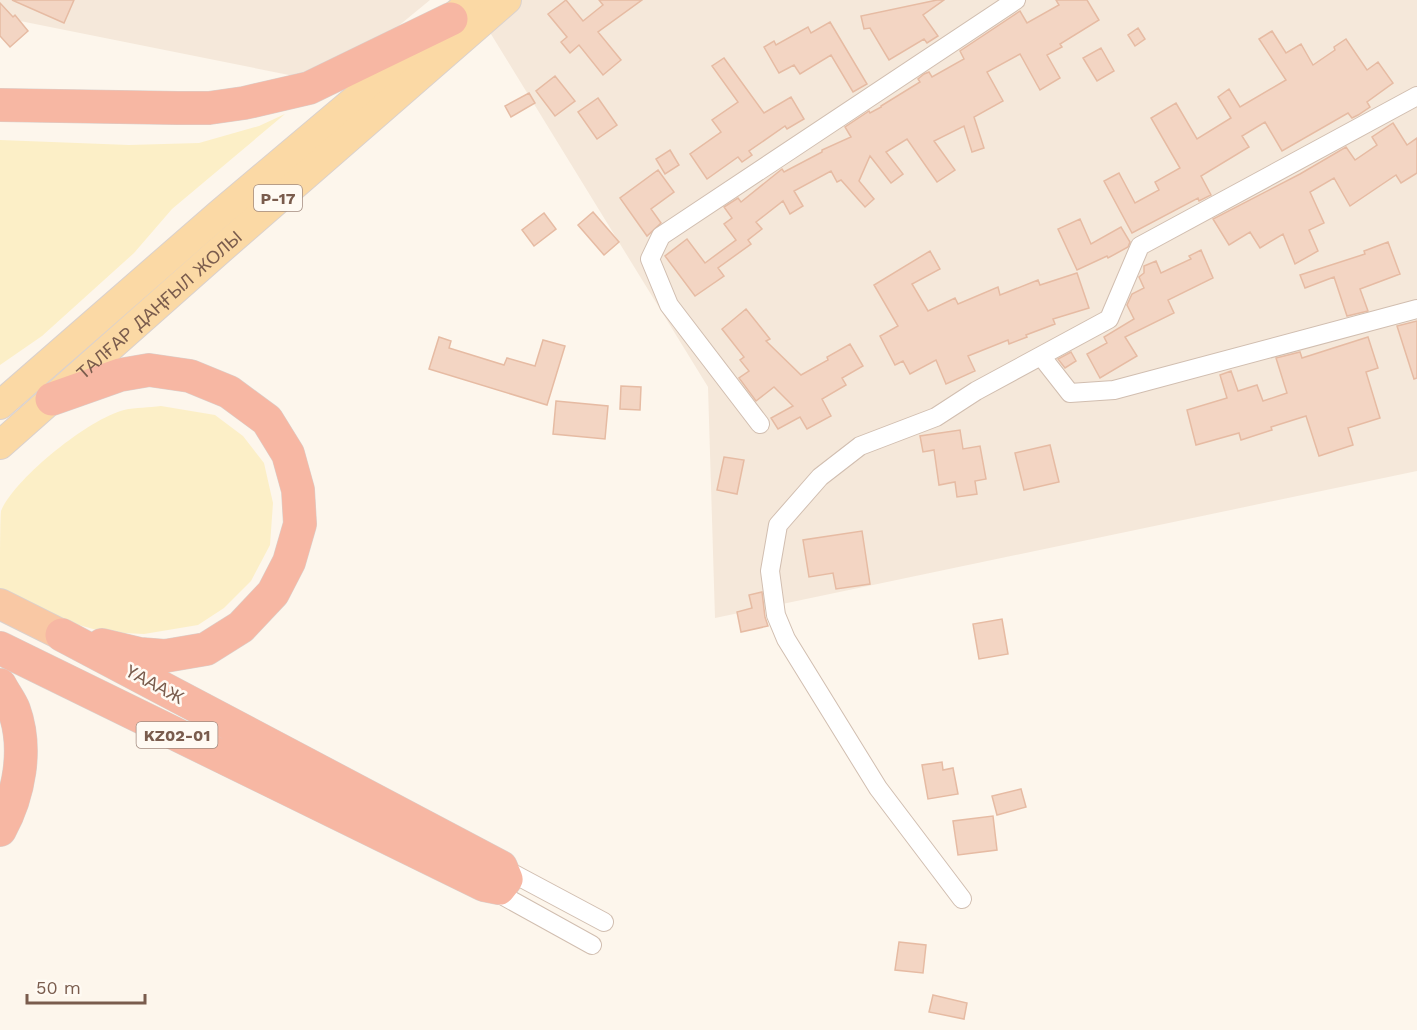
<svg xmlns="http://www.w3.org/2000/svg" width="1417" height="1030" font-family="'Work Sans',sans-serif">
<rect width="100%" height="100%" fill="#fdf6ec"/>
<path fill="#f5e8da" d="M 0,0 L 430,0 L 329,83 L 0,17 Z
M 470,0 L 1417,0 L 1417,471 L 715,618 L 708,387 Z"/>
<path fill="#fcefc7" d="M 285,114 L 172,209 L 134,253 L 42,336 L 0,365 L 0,140 L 129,145 L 199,143 L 259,126 Z
M 161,406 L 215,415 L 243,436 L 264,463 L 273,503 L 270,545 L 251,581 L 224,608 L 198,625 L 144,634 L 104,632 L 68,622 L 0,589 C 0,575 0,520 1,511 C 16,477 89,419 124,410 C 136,407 149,408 161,406 Z"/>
<path fill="#f3d5c3" stroke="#e6bba3" stroke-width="1.5" d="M 12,0 L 74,0 L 64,23 Z
M 566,0 L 583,21 L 603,5 L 599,0 L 642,0 L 598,32 L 621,60 L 603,75 L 579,45 L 570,53 L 561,42 L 567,37 L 548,14 Z
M 937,0 L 944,0 L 923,15 L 938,36 L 927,43 L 924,39 L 889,60 L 870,28 L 864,29 L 861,16 Z
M 1056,0 L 1087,0 L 1099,20 L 1060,44 L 1062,47 L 1047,55 L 1060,78 L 1040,90 L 1020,54 L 987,72 L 1003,101 L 974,117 L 984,148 L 972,152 L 964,126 L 934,141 L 955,170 L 937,182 L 907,139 L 886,152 L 903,174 L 891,183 L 870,156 L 859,181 L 874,199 L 865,207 L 841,180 L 837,182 L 831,171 L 794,191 L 803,206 L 790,214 L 783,201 L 756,222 L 762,229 L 748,240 L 751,244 L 718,268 L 724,276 L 695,296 L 665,256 L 687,239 L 705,263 L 736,240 L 724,224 L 732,218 L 724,207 L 738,198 L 741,202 L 782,169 L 784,172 L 822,152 L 822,150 L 851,137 L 845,127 L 869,111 L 870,113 L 881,107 L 881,108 L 881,106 L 920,82 L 918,79 L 924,74 L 929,72 L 932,77 L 964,59 L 960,51 L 1020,11 L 1027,23 L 1059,5 Z
M 0,3 L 13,17 L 15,15 L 28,31 L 10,47 L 0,36 Z
M 830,22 L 867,84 L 853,92 L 831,55 L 800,74 L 794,65 L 779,73 L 764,47 L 774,41 L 776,45 L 808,27 L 811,33 Z
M 1138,28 L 1145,39 L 1135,46 L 1128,35 Z
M 1272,31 L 1286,53 L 1301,44 L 1313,65 L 1335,50 L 1334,47 L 1346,39 L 1367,70 L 1378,62 L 1393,83 L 1367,102 L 1370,107 L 1358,115 L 1352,118 L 1348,113 L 1282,151 L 1265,122 L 1242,136 L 1249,147 L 1201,176 L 1211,195 L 1199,201 L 1198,198 L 1132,233 L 1104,181 L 1119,173 L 1135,203 L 1159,190 L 1155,182 L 1180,168 L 1151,118 L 1176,103 L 1197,139 L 1231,118 L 1218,97 L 1229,89 L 1240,107 L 1286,80 L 1259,39 Z
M 1101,48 L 1114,71 L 1097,81 L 1083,58 Z
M 724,58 L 764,113 L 791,97 L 804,119 L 787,129 L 785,126 L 749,151 L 752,155 L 742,162 L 738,157 L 707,179 L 690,154 L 721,132 L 712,120 L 738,102 L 712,66 Z
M 555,76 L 575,101 L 555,116 L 536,91 Z
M 529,93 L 535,103 L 511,117 L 505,106 Z
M 598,98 L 617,125 L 597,139 L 578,112 Z
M 1393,123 L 1407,145 L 1417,138 L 1417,173 L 1401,183 L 1396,175 L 1350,206 L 1334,178 L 1310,192 L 1324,223 L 1309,230 L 1318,251 L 1295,264 L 1283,234 L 1260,248 L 1250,232 L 1229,245 L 1213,219 L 1300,174 L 1346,147 L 1355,160 L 1377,145 L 1372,137 Z
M 670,150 L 679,165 L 665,174 L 656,159 Z
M 658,170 L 674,192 L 651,209 L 661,223 L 647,236 L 620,198 Z
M 593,212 L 619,242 L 604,255 L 578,225 Z
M 544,213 L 556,229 L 534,246 L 522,230 Z
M 1080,219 L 1091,244 L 1121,227 L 1130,242 L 1128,247 L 1108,258 L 1107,256 L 1077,270 L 1058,229 Z
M 1388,242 L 1400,274 L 1360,289 L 1368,311 L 1347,316 L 1334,277 L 1305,288 L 1300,275 L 1365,254 L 1364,251 Z
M 1201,250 L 1213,278 L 1168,300 L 1174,313 L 1125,337 L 1137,356 L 1100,378 L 1087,354 L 1107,343 L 1104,337 L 1134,319 L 1127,305 L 1132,294 L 1144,288 L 1139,277 L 1144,273 L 1144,266 L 1156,261 L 1161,273 L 1191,259 L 1189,256 Z
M 930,251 L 940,269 L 912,284 L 928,311 L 955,298 L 958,304 L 998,287 L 1000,295 L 1038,280 L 1040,285 L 1077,273 L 1089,308 L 1053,319 L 1055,324 L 1026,335 L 1027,337 L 1009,344 L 1008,340 L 968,356 L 975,371 L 946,384 L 936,360 L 910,374 L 903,361 L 895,365 L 880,336 L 898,326 L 874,285 Z
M 746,309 L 770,339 L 766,341 L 801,375 L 828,360 L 827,357 L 850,344 L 863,366 L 842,378 L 846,385 L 822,399 L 831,416 L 807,429 L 800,417 L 778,429 L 771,418 L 793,406 L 774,387 L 756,401 L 739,378 L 749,371 L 740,360 L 744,357 L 722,329 Z
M 1417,321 L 1417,378 L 1414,379 L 1397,326 Z
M 439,337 L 451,341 L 449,348 L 504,365 L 507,358 L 535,366 L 543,340 L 565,346 L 547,405 L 429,369 Z
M 1368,337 L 1378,368 L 1366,372 L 1380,418 L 1348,428 L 1353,445 L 1319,456 L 1306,416 L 1271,427 L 1272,430 L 1241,440 L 1239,433 L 1196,445 L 1187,410 L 1227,398 L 1220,375 L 1231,371 L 1238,391 L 1257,385 L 1263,401 L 1287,393 L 1276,358 L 1300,352 L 1302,358 Z
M 1071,352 L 1076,361 L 1065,368 L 1058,359 Z
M 621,386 L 641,387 L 640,410 L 620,409 Z
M 556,401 L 608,406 L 605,439 L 553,434 Z
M 960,430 L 963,449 L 980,446 L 986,479 L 975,481 L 977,494 L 957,497 L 955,482 L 939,485 L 934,450 L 923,452 L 920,436 Z
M 1050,445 L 1059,482 L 1024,490 L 1015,453 Z
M 724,457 L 744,460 L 737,494 L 717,490 Z
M 862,531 L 870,584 L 836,589 L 833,573 L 809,577 L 803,540 Z
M 762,592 L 765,617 L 768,626 L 741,632 L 737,612 L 752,608 L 749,595 Z
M 1002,619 L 1008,654 L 979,659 L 973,624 Z
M 942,762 L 943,770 L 953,768 L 958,794 L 928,799 L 922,765 Z
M 1021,789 L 1026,807 L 997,815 L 992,796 Z
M 993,816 L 997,850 L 958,855 L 953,821 Z
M 899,942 L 926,945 L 923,973 L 895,970 Z
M 933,995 L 967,1003 L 964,1019 L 929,1012 Z"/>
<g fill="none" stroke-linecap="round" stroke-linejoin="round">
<defs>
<path id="minor" d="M 1041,356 L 1070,393 L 1114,390 L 1417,309
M 760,424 L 669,305 L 650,259 L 661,236 L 1016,0
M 501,867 L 604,922
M 489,888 L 592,945
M 962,899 L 878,788 L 786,639 L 776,615 L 770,571 L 778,525 L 820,477 L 860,446 L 936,417 L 976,391 L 1109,319 L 1140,246 L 1417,96"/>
<g id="primary">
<path d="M 0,405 L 219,214 L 473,0"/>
<path id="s1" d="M 0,445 L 220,250 L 507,0"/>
</g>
<path id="trunk" d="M 0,604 L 62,635"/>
<path id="motorway" d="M 0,105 L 178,108 L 209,108 L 244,103 L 309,88 L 451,19
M 52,399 L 120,375 L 149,370 L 190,376 L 229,392 L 267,420 L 288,454 L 298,490 L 300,524 L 289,562 L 273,593 L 241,627 L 206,649 L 165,656 L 140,654 L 102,645
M 0,648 L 484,885 L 499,888 L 506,879 L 501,867 L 62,635
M 0,685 C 4,693 11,702 14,710 C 28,749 19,795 0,830"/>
</defs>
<use href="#minor" stroke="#d1beb0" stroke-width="20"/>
<use href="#primary" stroke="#dad1cd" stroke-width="30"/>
<use href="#trunk" stroke="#dad1cd" stroke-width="32"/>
<use href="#motorway" stroke="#dad1cd" stroke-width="34"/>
<use href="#minor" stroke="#fff" stroke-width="18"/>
<use href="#primary" stroke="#fbd9a5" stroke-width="28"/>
<use href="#trunk" stroke="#f9c8a4" stroke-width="30"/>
<use href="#motorway" stroke="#f7b7a3" stroke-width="33"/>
</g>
<g text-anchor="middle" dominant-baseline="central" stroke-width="5" stroke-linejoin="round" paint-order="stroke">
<g fill="#fffaf3" stroke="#a28b7f" stroke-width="1.5">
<rect x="254" y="185" width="48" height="26" rx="4.5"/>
<rect x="136.5" y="722" width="81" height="26" rx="4.5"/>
</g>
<g font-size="16" font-weight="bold" fill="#7a5c4d">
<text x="278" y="198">P-17</text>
<text x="177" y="735">KZ02-01</text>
</g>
<g font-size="18" fill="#7a5c4d" stroke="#fffaf3">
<text stroke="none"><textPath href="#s1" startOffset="212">ТАЛҒАР ДАҢҒЫЛ ЖОЛЫ</textPath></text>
<text transform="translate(155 684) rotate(28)">ҮАААЖ</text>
</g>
</g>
<path d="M27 994v9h118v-9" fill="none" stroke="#7a5c4d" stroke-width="3"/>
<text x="36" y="994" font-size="18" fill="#7a5c4d" stroke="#fffaf3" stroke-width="4.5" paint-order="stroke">50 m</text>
</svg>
